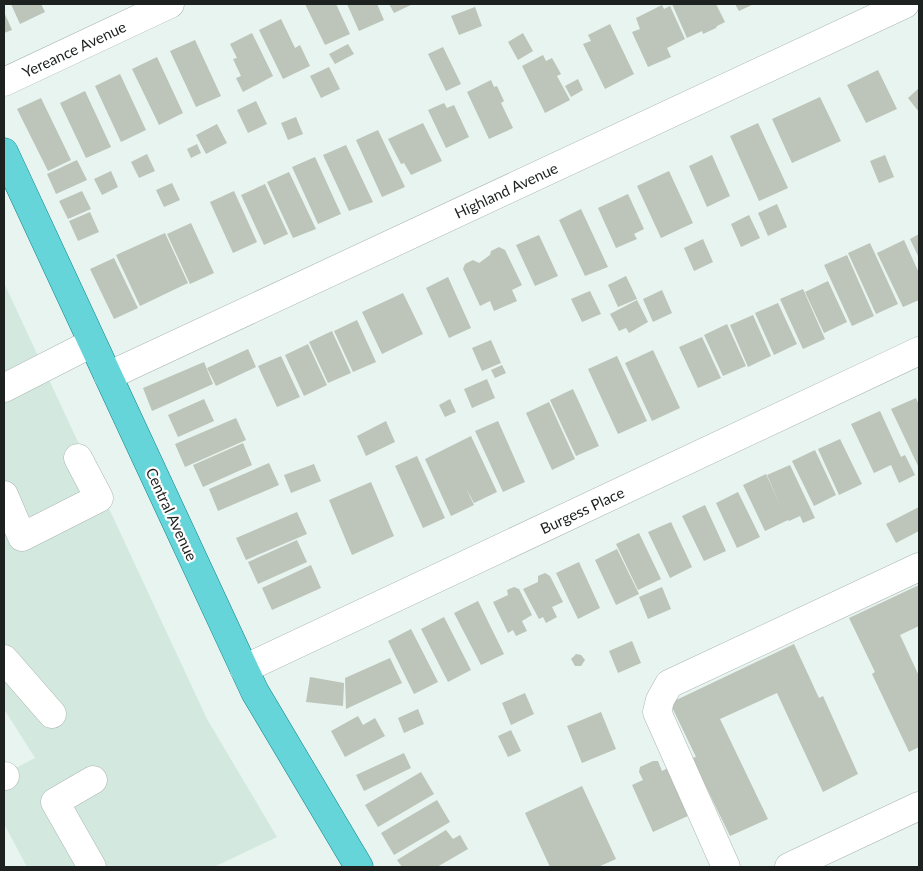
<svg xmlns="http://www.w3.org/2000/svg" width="923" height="871" font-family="Lato,sans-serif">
<rect width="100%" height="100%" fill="#e7f4ef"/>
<path fill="#d3e9e0" d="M 4,283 L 207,719 L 277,837 L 214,867 L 27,867 L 4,824 L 4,774 L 35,758 L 4,709 Z"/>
<path fill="#bdc4ba" d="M 11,4 L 41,4 L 45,12 L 20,24 Z
M 305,4 L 336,4 L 350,34 L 325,45 Z
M 347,4 L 377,4 L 384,20 L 359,31 Z
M 389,4 L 413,4 L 394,13 Z
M 672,4 L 716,4 L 725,22 L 717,26 L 716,28 L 703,34 L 702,31 L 687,38 Z
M 735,4 L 754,4 L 739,11 Z
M 662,5 L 664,9 L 670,6 L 685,39 L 667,48 L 671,57 L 648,67 L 632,32 L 640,29 L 636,18 Z
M 475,7 L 482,26 L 459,35 L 451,16 Z
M 4,12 L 12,30 L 4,33 Z
M 281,19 L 295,48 L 300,45 L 310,66 L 283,79 L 259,30 Z
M 610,24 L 634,74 L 605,89 L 583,44 L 591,41 L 588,35 Z
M 252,33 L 273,76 L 243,92 L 236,78 L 241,76 L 233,59 L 237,58 L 230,44 Z
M 523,33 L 533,51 L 518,60 L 508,42 Z
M 195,40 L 221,96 L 196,107 L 170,51 Z
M 348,44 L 354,54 L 335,64 L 329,54 Z
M 443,47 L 461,84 L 446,91 L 428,54 Z
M 543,55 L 546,61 L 552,58 L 561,74 L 557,76 L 570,100 L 545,113 L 522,66 Z
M 157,57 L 183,113 L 159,125 L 132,69 Z
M 329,67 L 340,89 L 321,98 L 310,76 Z
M 878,70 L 897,109 L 866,123 L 847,85 Z
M 120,74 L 146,130 L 121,142 L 95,86 Z
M 578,79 L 583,90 L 571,97 L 565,86 Z
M 491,80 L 494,87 L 497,86 L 504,101 L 501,103 L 513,128 L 489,139 L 467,92 Z
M 919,88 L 919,112 L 908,98 Z
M 85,91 L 111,147 L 86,158 L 60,103 Z
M 820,97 L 841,141 L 792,163 L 772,119 Z
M 41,98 L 71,160 L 48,171 L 17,109 Z
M 256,101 L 267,124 L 248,133 L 237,110 Z
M 444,103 L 447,108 L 454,105 L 469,137 L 446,148 L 428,110 Z
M 296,117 L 303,134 L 288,140 L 281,123 Z
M 423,123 L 442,161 L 411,175 L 404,163 L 401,164 L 388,139 Z
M 758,123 L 788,188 L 759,201 L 730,136 Z
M 217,124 L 227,143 L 206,154 L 196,135 Z
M 378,130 L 405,187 L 382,197 L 356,140 Z
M 197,144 L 201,153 L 191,158 L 187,149 Z
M 346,145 L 373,202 L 349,211 L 323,155 Z
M 147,154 L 155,171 L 139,178 L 131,162 Z
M 712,155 L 730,196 L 707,207 L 689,166 Z
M 885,155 L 894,177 L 879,183 L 870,161 Z
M 315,157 L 341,214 L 318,224 L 292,167 Z
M 77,160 L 87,180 L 56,194 L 47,174 Z
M 111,171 L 118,187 L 102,195 L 94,179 Z
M 669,171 L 693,223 L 661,238 L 637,186 Z
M 289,172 L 316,229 L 293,238 L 267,182 Z
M 172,183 L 180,200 L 164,207 L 156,190 Z
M 265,184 L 288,234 L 264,245 L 241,195 Z
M 82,191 L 91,209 L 68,219 L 59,201 Z
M 234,191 L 257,242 L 233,253 L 210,202 Z
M 628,194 L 644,229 L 634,234 L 637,239 L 616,248 L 598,208 Z
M 777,204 L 787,227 L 768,236 L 758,213 Z
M 581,209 L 608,267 L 585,276 L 559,220 Z
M 90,212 L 99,232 L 78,241 L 69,221 Z
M 749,215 L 760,238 L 741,247 L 731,224 Z
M 191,223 L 214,273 L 190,284 L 167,234 Z
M 165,233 L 188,283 L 140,306 L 116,255 Z
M 919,234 L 919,258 L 910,239 Z
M 539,235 L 558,276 L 535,286 L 516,245 Z
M 703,239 L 713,262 L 694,271 L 684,248 Z
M 904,240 L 919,273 L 919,300 L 903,307 L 877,253 Z
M 870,243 L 898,304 L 876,314 L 848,253 Z
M 499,247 L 505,250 L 522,285 L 512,290 L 517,301 L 494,311 L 490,301 L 480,306 L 463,269 L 465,264 L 473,260 L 479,263 L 490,255 L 491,251 Z
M 847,255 L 874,316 L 852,326 L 824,265 Z
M 114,258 L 138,308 L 114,319 L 90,269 Z
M 626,276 L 637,299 L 618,307 L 608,285 Z
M 448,277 L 471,328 L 449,338 L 426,288 Z
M 828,281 L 847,322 L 824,333 L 805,292 Z
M 803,289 L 825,339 L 803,349 L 780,299 Z
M 662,290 L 672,313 L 653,322 L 643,299 Z
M 590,291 L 601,314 L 582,322 L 571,299 Z
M 403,293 L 423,334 L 382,354 L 362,312 Z
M 637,300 L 648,322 L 629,333 L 626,328 L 619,331 L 610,314 Z
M 778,303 L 797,344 L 774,355 L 755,313 Z
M 753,315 L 771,356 L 748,367 L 730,325 Z
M 357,320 L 376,362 L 353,372 L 334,331 Z
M 727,324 L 746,366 L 723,376 L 704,335 Z
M 332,331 L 351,373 L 328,383 L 309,342 Z
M 702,337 L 721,378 L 698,388 L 679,347 Z
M 491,340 L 501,363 L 482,371 L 472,348 Z
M 308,344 L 327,385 L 304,396 L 285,355 Z
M 248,349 L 256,367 L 216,386 L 207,368 Z
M 653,350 L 680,408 L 652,421 L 625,363 Z
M 281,356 L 300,397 L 277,407 L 258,366 Z
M 617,356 L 647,421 L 618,434 L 588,369 Z
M 204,362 L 213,384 L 152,411 L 143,388 Z
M 502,365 L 506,373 L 495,378 L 491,370 Z
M 487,379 L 495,398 L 472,408 L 464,389 Z
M 573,389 L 599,446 L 576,456 L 550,400 Z
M 916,398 L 919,405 L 919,468 L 891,409 Z
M 204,399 L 214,421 L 178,437 L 168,415 Z
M 450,399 L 456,412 L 445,417 L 439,405 Z
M 549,402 L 575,459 L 552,470 L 526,413 Z
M 880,411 L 901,457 L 905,455 L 915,475 L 899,483 L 891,465 L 874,473 L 851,424 Z
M 236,418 L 246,440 L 185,467 L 175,444 Z
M 386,421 L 395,442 L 366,456 L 357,436 Z
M 498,421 L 525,482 L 503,492 L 475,431 Z
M 471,436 L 497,492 L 474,503 L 466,488 L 474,505 L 451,516 L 425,459 Z
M 840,439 L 862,484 L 839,495 L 818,449 Z
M 243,443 L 252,465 L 203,487 L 193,465 Z
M 815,450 L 836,495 L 814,506 L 792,461 Z
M 417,456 L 445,518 L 423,528 L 395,466 Z
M 269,463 L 279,485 L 218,511 L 209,489 Z
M 314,464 L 321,481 L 291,493 L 284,475 Z
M 790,465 L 815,518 L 803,523 L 800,516 L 789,521 L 788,520 L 765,531 L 743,485 L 766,474 L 780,505 L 767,475 Z
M 371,482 L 394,536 L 352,555 L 329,500 Z
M 738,492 L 760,537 L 737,548 L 716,503 Z
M 705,505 L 726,551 L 704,561 L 682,516 Z
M 919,507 L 919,531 L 896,543 L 886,524 Z
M 297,512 L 307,534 L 246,560 L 236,538 Z
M 671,522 L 692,567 L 670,578 L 648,532 Z
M 639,533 L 661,579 L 638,590 L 616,544 Z
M 297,540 L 307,562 L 258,584 L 248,562 Z
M 617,549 L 639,594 L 616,605 L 595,560 Z
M 579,562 L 600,608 L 578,619 L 556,573 Z
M 311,565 L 321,588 L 272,610 L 262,588 Z
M 545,573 L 550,576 L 563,602 L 552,607 L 557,617 L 546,623 L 543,617 L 539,619 L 523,589 L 538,582 L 538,576 Z
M 919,585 L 919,626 L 900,635 L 919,676 L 919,747 L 909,752 L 872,674 L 875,672 L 849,618 Z
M 514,587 L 519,589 L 532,615 L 522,621 L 527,631 L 516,636 L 513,630 L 508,633 L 493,602 L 508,595 L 507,590 Z
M 662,587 L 671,609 L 648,619 L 639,597 Z
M 478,601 L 504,654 L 481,665 L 454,613 Z
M 444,617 L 471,670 L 448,682 L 421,629 Z
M 411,629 L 438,682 L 414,694 L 388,641 Z
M 632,641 L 641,663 L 618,673 L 609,651 Z
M 794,644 L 819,698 L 823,696 L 858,774 L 823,792 L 777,693 L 720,719 L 768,819 L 730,836 L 692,758 L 696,757 L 670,703 Z
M 576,654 L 581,655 L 585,660 L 581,666 L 575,666 L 571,659 Z
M 390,658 L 402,683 L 346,709 L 345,678 Z
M 310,677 L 344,683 L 343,706 L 306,702 Z
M 525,693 L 534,714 L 511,725 L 502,703 Z
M 418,709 L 424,724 L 404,733 L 398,718 Z
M 601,712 L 616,749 L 582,763 L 567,726 Z
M 358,716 L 363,725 L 375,718 L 385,736 L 345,757 L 331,731 Z
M 511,730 L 521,751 L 508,757 L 498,736 Z
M 404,753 L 411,768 L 364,791 L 356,775 Z
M 653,761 L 658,761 L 662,771 L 668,768 L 690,815 L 653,832 L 632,785 L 643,780 L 639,772 L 640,767 Z
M 421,772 L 434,794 L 378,827 L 365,805 Z
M 582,786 L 616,859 L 598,867 L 550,867 L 525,813 Z
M 437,800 L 450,822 L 394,855 L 381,833 Z
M 446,830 L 453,839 L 460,835 L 468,849 L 437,867 L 402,867 L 397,860 Z"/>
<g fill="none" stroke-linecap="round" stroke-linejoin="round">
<defs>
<path id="minor" d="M 4,82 L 170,4
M 108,376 L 905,4
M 4,388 L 92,343
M 4,495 L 22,537 L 99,498 L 78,458
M 4,659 L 52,714
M 244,669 L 919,351
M 4,776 L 5,776
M 92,867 L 55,802 L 93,780
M 726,867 L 657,712 L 660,700 L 669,684 L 919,567
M 789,867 L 919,806"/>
<path id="major" d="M 4,152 L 255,692 L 359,867"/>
</defs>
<use href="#minor" stroke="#aab6b1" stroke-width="29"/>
<use href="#major" stroke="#0a8489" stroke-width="29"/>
<use href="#minor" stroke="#fff" stroke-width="28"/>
<use href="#major" stroke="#66d5da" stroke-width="28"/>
</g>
<g text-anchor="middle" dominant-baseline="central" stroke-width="4.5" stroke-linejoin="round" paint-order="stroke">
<g font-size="15" fill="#1d211f" stroke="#fff">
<text transform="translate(74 49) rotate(-25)">Yereance Avenue</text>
<text transform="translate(506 190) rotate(-25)">Highland Avenue</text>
<text transform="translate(582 510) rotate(-25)">Burgess Place</text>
<text transform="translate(172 514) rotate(65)">Central Avenue</text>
</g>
</g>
<rect width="923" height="871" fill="none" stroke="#1d211f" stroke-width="10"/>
</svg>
